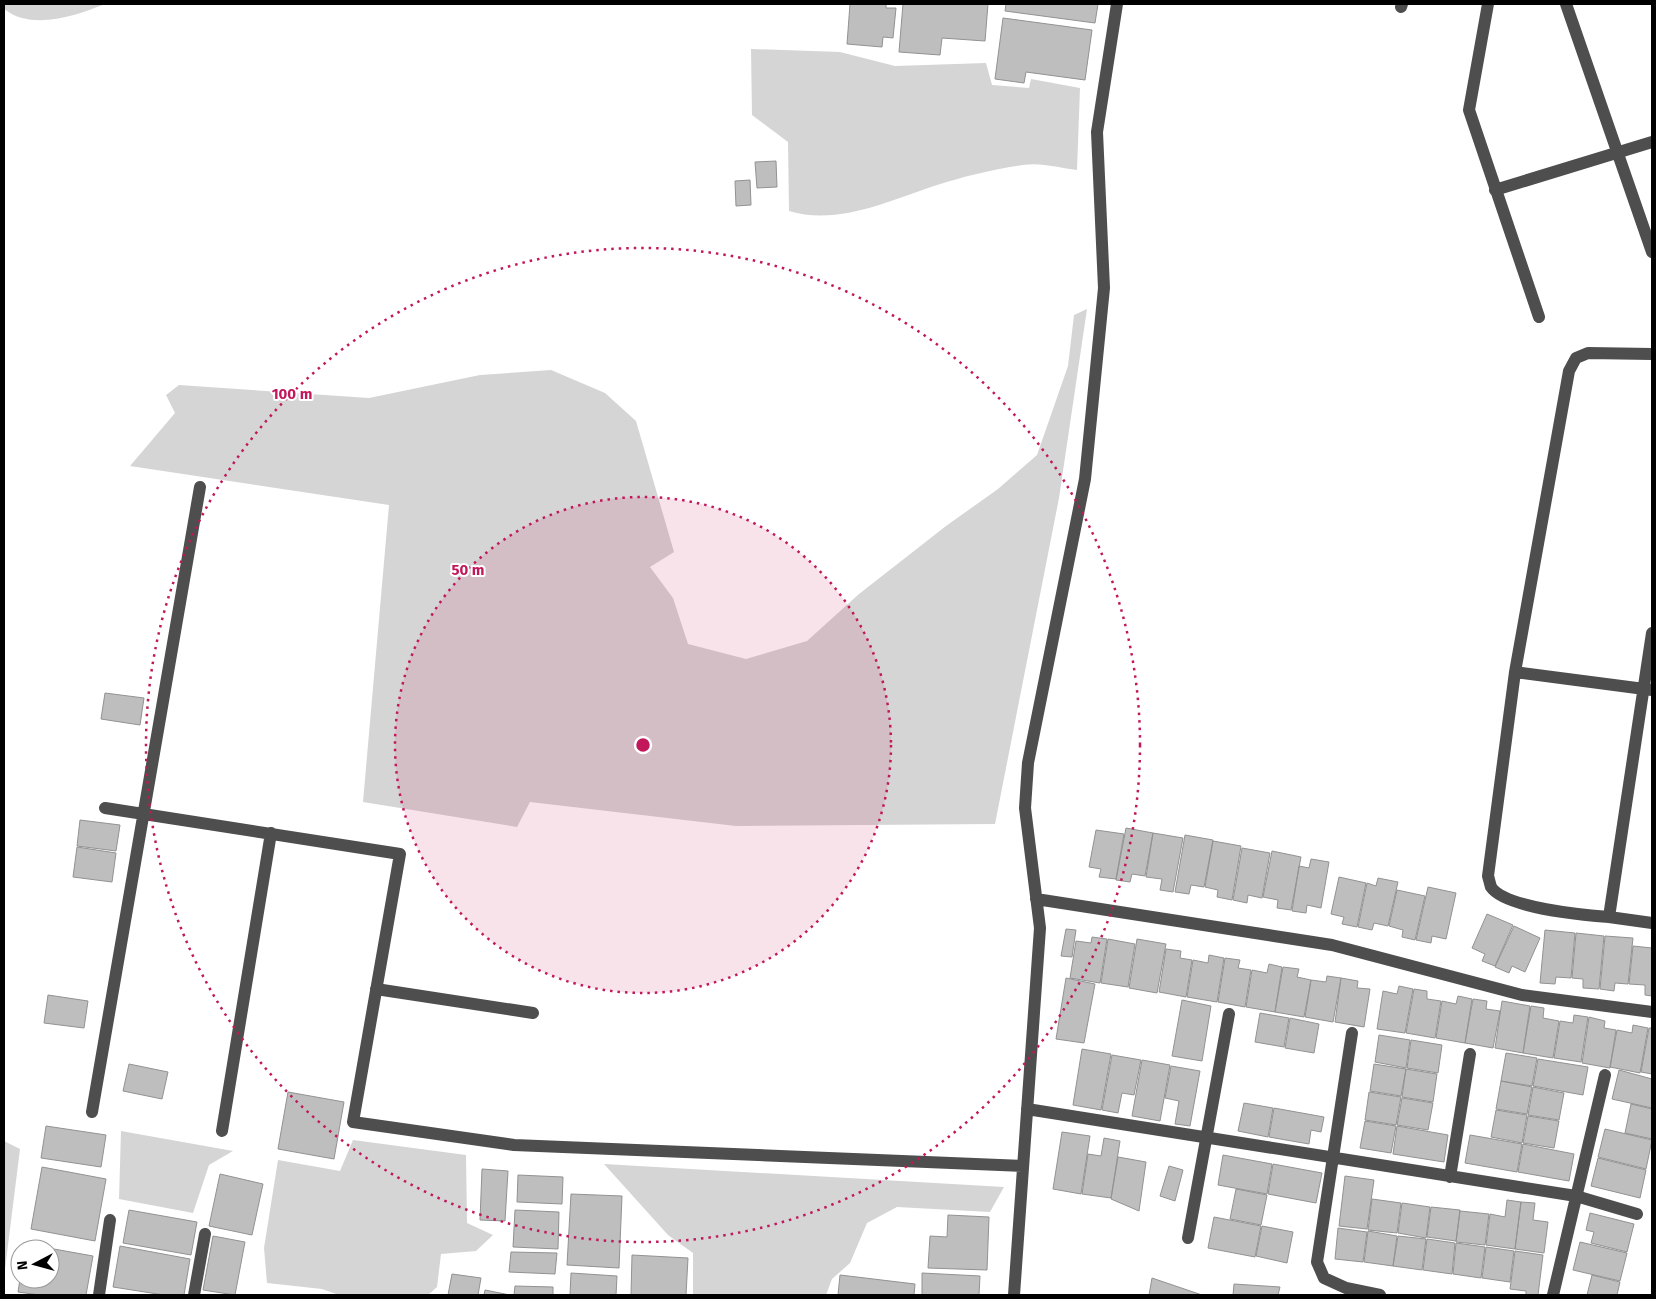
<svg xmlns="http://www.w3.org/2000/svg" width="1656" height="1299" font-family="'Fira Sans',sans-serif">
<rect width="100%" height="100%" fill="#fff"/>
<path fill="#d5d5d5" d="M 4,4 L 105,4 C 75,16 32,31 4,9 Z
M 751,49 L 840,52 L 895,66 L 986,63 L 992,85 L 1029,88 L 1031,79 L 1080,88 L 1077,170 C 1060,168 1040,162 1023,165 C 998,168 961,177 937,185 C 891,200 838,226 789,211 L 788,142 L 752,115 Z
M 1087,309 L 1059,498 L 995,824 L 736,826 L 530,802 L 517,827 L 363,802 L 389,505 L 130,466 L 175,413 L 166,395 L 179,385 L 369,398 L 480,375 L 551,370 L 605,393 L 636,421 L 674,552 L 650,567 L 673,598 L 688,644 L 746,659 L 807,641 L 859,594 L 946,526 L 998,489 L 1037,455 L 1068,366 L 1074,315 Z
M 121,1131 L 233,1151 L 209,1165 L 193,1213 L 119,1199 Z
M 353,1140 L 466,1155 L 467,1223 L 493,1235 L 476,1251 L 441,1254 L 437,1287 L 428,1295 L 339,1295 L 322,1289 L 267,1283 L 264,1248 L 278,1160 L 340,1171 Z
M 4,1141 L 20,1149 L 4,1277 Z
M 604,1164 L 1004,1187 L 990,1212 L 897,1207 L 867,1223 L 850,1263 L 832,1279 L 826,1295 L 693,1295 L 693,1253 L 668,1235 Z"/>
<path fill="#bebebe" stroke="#929292" d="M 850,4 L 886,4 L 886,8 L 896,8 L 893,38 L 883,37 L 882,47 L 847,44 Z
M 903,4 L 988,4 L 985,41 L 942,38 L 940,55 L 899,52 Z
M 1006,4 L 1098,4 L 1095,23 L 1005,11 Z
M 1003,18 L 1092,30 L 1085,80 L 1026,72 L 1024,83 L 995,79 Z
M 776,161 L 777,187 L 757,188 L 755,162 Z
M 750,180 L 751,205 L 736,206 L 735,181 Z
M 105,693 L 144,698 L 140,725 L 101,719 Z
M 80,820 L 120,825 L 116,851 L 77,846 Z
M 1126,828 L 1153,833 L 1145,876 L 1132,874 L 1130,882 L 1116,880 Z
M 1096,830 L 1124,834 L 1116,879 L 1099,877 L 1101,869 L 1089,867 Z
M 1153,833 L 1183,838 L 1173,892 L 1160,890 L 1162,879 L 1146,877 Z
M 1185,835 L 1213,840 L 1204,887 L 1191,885 L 1189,894 L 1175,892 Z
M 1213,841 L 1241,846 L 1232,900 L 1217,897 L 1218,890 L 1205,887 Z
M 77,847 L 116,853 L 112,882 L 73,877 Z
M 1242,848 L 1270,853 L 1262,898 L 1248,895 L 1247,903 L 1233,900 Z
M 1272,851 L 1301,857 L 1291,910 L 1277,908 L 1278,900 L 1263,897 Z
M 1311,859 L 1329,862 L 1321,908 L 1307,905 L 1306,913 L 1292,911 L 1299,866 L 1309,868 Z
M 1339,877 L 1366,883 L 1357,927 L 1342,924 L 1344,917 L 1331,914 Z
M 1378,878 L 1398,882 L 1388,926 L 1374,923 L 1372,930 L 1358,927 L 1367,883 L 1376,886 Z
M 1428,887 L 1456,893 L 1446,939 L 1432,936 L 1431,943 L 1416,940 Z
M 1397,890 L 1425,896 L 1415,940 L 1402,937 L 1403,930 L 1389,926 Z
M 1487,914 L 1513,925 L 1495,966 L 1482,961 L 1485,954 L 1472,948 Z
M 1514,926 L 1540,938 L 1525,972 L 1512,966 L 1509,973 L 1495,967 Z
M 1066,929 L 1076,930 L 1072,957 L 1061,956 Z
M 1545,930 L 1575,933 L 1571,978 L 1556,977 L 1555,984 L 1540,983 Z
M 1576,933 L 1604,936 L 1599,989 L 1583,988 L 1583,979 L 1572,978 Z
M 1605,936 L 1633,938 L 1628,984 L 1615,983 L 1614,991 L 1600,989 Z
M 1092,937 L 1107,939 L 1100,983 L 1070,978 L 1076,941 L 1091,943 Z
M 1108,939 L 1135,944 L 1128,987 L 1101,983 Z
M 1137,939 L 1166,944 L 1157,993 L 1129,988 Z
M 1633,946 L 1652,948 L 1652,996 L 1645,995 L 1645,985 L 1629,984 Z
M 1166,949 L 1181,951 L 1180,958 L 1192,960 L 1186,997 L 1159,992 Z
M 1209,955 L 1224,958 L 1217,1002 L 1187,997 L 1193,960 L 1208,963 Z
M 1225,958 L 1240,960 L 1238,968 L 1251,970 L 1245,1007 L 1218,1002 Z
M 1269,964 L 1282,967 L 1275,1012 L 1246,1007 L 1252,970 L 1267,973 Z
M 1283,967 L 1299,969 L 1297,977 L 1311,980 L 1304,1017 L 1275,1012 Z
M 1327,976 L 1341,978 L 1333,1022 L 1305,1017 L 1311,980 L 1326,982 Z
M 1066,978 L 1095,984 L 1084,1043 L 1056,1039 Z
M 1341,978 L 1358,981 L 1357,988 L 1370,989 L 1364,1027 L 1335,1022 Z
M 1399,986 L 1413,989 L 1405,1033 L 1377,1029 L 1383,991 L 1397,994 Z
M 1414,989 L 1427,991 L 1427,999 L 1441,1001 L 1435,1038 L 1406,1033 Z
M 48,995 L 88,1001 L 84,1028 L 44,1023 Z
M 1458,996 L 1472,999 L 1465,1043 L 1436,1038 L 1442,1001 L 1456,1004 Z
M 1473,999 L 1487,1001 L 1486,1009 L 1500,1011 L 1493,1048 L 1465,1043 Z
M 1182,1000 L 1211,1006 L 1202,1061 L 1172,1056 Z
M 1502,1001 L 1530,1006 L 1523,1053 L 1495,1048 Z
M 1531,1006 L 1544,1008 L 1543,1018 L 1559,1021 L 1553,1058 L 1523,1053 Z
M 1260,1013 L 1289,1018 L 1284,1047 L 1255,1042 Z
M 1574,1015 L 1588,1017 L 1581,1062 L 1554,1058 L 1560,1021 L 1573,1023 Z
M 1589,1017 L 1605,1021 L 1604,1028 L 1616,1030 L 1610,1068 L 1582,1063 Z
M 1290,1018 L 1319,1024 L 1314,1053 L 1285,1048 Z
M 1633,1025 L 1648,1028 L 1640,1073 L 1610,1067 L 1617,1030 L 1632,1033 Z
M 1649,1028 L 1652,1028 L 1652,1074 L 1641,1072 Z
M 1379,1035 L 1410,1040 L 1406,1068 L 1375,1062 Z
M 1411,1040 L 1442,1045 L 1438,1073 L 1407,1068 Z
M 1082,1049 L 1111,1054 L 1101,1110 L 1073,1105 Z
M 1506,1053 L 1537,1058 L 1532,1086 L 1501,1081 Z
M 1112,1055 L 1141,1060 L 1134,1095 L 1122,1093 L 1118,1113 L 1102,1110 Z
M 1538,1059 L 1588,1067 L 1583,1095 L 1533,1086 Z
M 1142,1060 L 1170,1065 L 1160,1121 L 1132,1116 Z
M 129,1064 L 168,1072 L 162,1099 L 123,1091 Z
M 1374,1064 L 1406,1069 L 1401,1096 L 1370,1091 Z
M 1171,1066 L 1200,1071 L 1190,1126 L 1175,1124 L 1179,1101 L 1165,1098 Z
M 1406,1069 L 1437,1074 L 1433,1102 L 1402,1097 Z
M 1619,1070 L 1652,1079 L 1652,1108 L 1612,1099 Z
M 1501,1081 L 1532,1087 L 1527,1114 L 1496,1109 Z
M 1533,1087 L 1564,1093 L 1559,1120 L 1528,1115 Z
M 288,1092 L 344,1102 L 334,1159 L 278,1149 Z
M 1369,1092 L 1401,1097 L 1396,1125 L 1365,1120 Z
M 1402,1098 L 1433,1103 L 1428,1130 L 1397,1125 Z
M 1244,1103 L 1273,1108 L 1268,1137 L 1238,1131 Z
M 1631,1104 L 1652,1109 L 1652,1139 L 1625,1133 Z
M 1274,1108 L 1324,1117 L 1321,1132 L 1311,1130 L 1309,1144 L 1269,1137 Z
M 1496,1110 L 1527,1115 L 1522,1143 L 1491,1137 Z
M 1528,1116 L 1559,1121 L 1554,1148 L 1523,1143 Z
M 1365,1121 L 1396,1126 L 1391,1153 L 1360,1148 Z
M 46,1126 L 106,1135 L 101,1167 L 41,1158 Z
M 1397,1126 L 1448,1135 L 1444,1162 L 1393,1154 Z
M 1605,1129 L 1652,1140 L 1646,1169 L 1598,1157 Z
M 1062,1132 L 1090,1136 L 1081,1194 L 1053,1189 Z
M 1470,1135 L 1522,1144 L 1517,1172 L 1465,1163 Z
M 1104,1138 L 1120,1141 L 1111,1198 L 1082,1194 L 1088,1154 L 1101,1156 Z
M 1523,1144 L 1574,1154 L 1569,1181 L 1518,1172 Z
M 1223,1155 L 1272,1164 L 1267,1194 L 1218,1185 Z
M 1118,1157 L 1146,1162 L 1139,1211 L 1111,1199 Z
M 1598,1158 L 1646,1170 L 1640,1198 L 1591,1186 Z
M 1273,1164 L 1322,1173 L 1316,1203 L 1268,1194 Z
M 1169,1166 L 1183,1170 L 1175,1201 L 1160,1196 Z
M 42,1167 L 106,1179 L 95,1241 L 31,1229 Z
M 482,1169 L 508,1171 L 505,1221 L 480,1220 Z
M 220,1174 L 263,1184 L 252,1235 L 209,1226 Z
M 518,1175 L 563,1177 L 562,1204 L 517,1202 Z
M 1345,1176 L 1374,1180 L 1367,1229 L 1339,1226 Z
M 1236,1189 L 1267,1195 L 1261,1225 L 1230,1219 Z
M 571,1194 L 622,1196 L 619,1268 L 567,1265 Z
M 1372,1199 L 1401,1203 L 1397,1233 L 1368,1230 Z
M 1507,1200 L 1521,1202 L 1515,1249 L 1486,1245 L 1490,1214 L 1505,1217 Z
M 1521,1202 L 1535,1203 L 1533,1220 L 1548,1222 L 1544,1253 L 1515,1249 Z
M 1402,1203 L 1430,1207 L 1426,1238 L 1398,1233 Z
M 1431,1207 L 1460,1210 L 1456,1241 L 1427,1237 Z
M 129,1210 L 197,1222 L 191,1255 L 123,1243 Z
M 515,1210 L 559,1212 L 558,1249 L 513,1247 Z
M 1460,1211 L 1489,1214 L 1485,1245 L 1456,1242 Z
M 1590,1213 L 1634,1224 L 1627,1252 L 1591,1243 L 1594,1232 L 1586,1230 Z
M 948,1215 L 989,1217 L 987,1270 L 928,1268 L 930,1236 L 947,1237 Z
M 1214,1217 L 1261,1226 L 1255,1257 L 1208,1248 Z
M 1262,1226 L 1293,1232 L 1287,1263 L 1256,1256 Z
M 1338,1228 L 1367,1232 L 1363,1262 L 1335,1259 Z
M 1368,1231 L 1397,1236 L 1393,1266 L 1364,1262 Z
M 213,1236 L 245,1242 L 235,1295 L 203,1290 Z
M 1398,1236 L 1426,1239 L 1422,1270 L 1393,1266 Z
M 1427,1239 L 1455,1243 L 1452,1274 L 1423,1270 Z
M 1580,1242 L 1627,1253 L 1620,1281 L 1573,1270 Z
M 1456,1243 L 1485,1247 L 1481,1278 L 1453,1274 Z
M 26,1244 L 93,1256 L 86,1295 L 40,1295 L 18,1292 L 20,1279 L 50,1279 L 50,1249 L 25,1249 Z
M 120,1246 L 190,1259 L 184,1295 L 164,1295 L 113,1287 Z
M 1486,1247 L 1514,1251 L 1510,1282 L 1482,1278 Z
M 1515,1251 L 1543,1255 L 1538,1295 L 1526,1295 L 1526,1291 L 1510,1289 Z
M 511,1252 L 557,1253 L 555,1274 L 509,1272 Z
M 632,1255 L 688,1258 L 686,1295 L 631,1295 Z
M 571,1273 L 617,1276 L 616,1295 L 570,1295 Z
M 922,1273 L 980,1276 L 979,1295 L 922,1295 Z
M 452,1274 L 481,1278 L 478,1295 L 448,1295 Z
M 840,1275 L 915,1284 L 914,1295 L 838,1295 Z
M 1592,1275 L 1620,1282 L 1617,1295 L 1587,1295 Z
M 1152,1278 L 1202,1295 L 1149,1295 Z
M 1234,1284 L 1280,1287 L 1278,1295 L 1233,1295 Z
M 515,1286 L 553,1287 L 553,1295 L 514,1295 Z
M 485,1290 L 510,1295 L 484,1295 Z"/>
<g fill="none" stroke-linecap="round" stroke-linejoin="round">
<path stroke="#4e4e4e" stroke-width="12" d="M 1488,4 L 1469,110 L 1539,317
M 1566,4 L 1652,252
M 1401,7 L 1402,4
M 1495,190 L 1652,142
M 1652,354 L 1588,353 L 1576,358 L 1569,371 L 1515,672 L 1488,876 C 1489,879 1490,884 1491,887 C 1505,908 1584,915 1609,917 L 1652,633
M 1515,672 L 1652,690
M 105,808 L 400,854 L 353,1122 L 514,1145 L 1022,1166
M 1036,899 L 1332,945 L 1522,995 L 1652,1012
M 1609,917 L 1652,923
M 376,989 L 533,1013
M 1352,1033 L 1317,1262 L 1324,1278 L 1346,1288 L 1380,1295
M 1027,1109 L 1576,1196 L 1637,1214
M 92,1112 L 200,487
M 222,1131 L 271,833
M 1450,1177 L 1470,1054
M 1188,1238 L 1229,1014
M 99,1295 L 110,1220
M 194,1295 L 205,1234
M 1014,1295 L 1040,928 L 1025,808 L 1028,763 L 1085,479 L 1104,288 L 1097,132 L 1117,4
M 1553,1295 L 1605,1075"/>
</g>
<circle cx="643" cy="745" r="248" fill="#c2185b" fill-opacity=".12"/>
<g fill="none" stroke="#c2185b" stroke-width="2.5" stroke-dasharray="2.5 5">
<circle cx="643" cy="745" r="248"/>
<circle cx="643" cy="745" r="497"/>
</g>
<circle cx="643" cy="745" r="8" fill="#c2185b" stroke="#fff" stroke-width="2.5"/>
<g font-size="15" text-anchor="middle" font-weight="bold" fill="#c2185b" stroke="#fff" stroke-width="4" stroke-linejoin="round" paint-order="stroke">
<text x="292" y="399">100 m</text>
<text x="468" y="575">50 m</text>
</g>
<rect width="1656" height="1299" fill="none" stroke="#000000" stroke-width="10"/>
<g transform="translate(35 1264) rotate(264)"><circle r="24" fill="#ffffff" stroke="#999999"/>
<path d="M0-4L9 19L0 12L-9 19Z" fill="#000000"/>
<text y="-8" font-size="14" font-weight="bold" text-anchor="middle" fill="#000000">N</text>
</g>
</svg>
